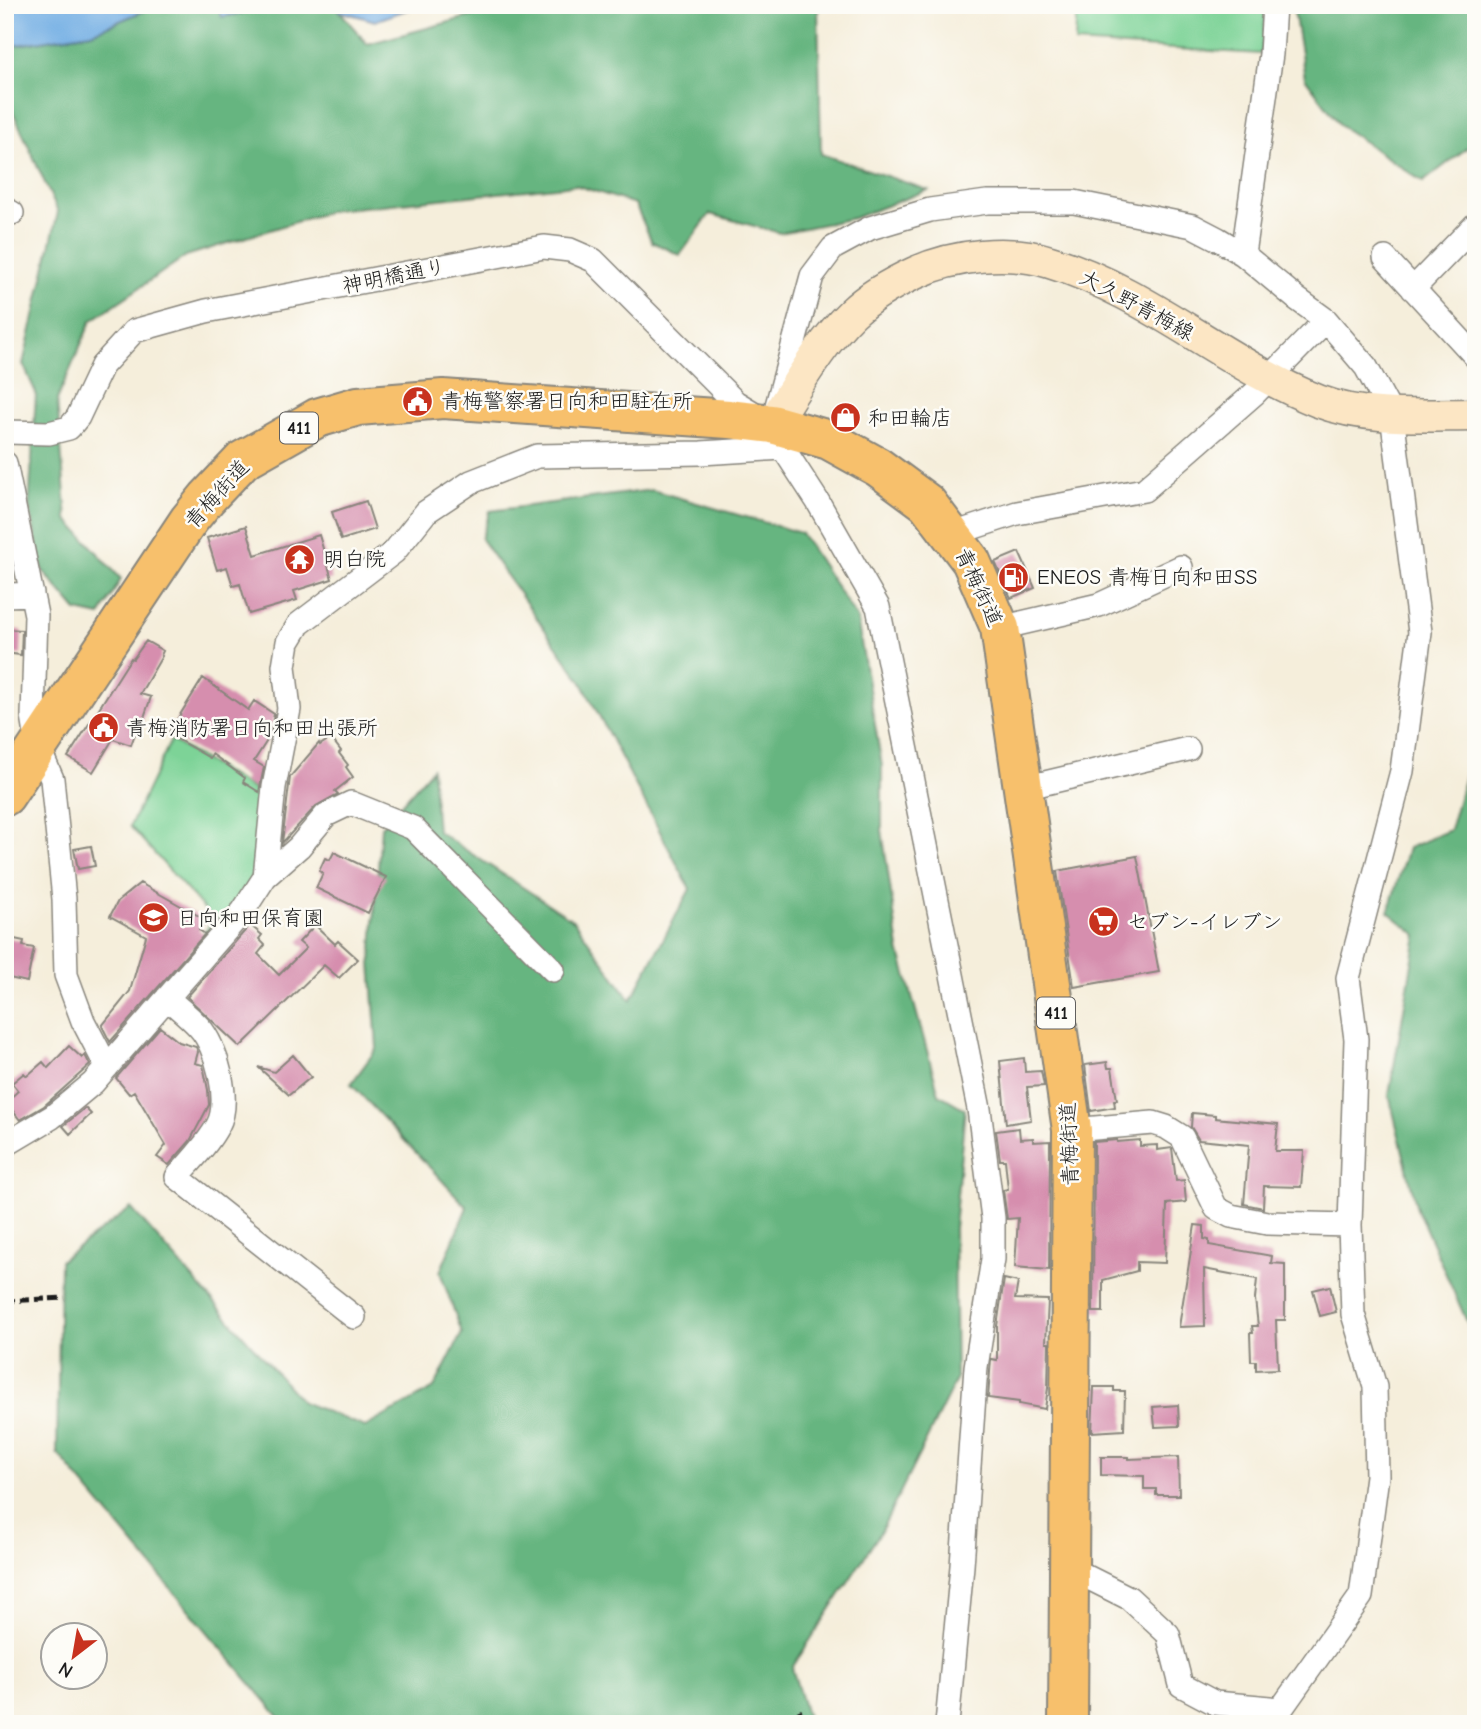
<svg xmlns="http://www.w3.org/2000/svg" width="1481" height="1729" font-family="'Comic Neue','Klee One',sans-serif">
<rect width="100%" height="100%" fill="#fdfcf7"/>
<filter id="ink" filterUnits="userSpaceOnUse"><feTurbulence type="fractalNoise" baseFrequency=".0143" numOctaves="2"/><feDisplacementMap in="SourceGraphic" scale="14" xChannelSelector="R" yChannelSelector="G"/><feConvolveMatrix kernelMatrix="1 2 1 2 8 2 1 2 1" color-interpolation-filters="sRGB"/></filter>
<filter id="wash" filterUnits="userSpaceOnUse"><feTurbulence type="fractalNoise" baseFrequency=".00686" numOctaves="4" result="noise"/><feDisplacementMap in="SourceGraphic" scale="28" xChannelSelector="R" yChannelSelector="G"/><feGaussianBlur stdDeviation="1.57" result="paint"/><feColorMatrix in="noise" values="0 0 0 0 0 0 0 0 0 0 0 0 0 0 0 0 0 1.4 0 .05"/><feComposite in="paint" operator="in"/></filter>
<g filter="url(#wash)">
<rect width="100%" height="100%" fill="#f5eedb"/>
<path fill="#7dd397" stroke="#4c785a" stroke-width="2" d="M 1077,5 L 1267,5 L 1261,54 L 1075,43 Z
M 171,740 L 268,798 L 258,880 L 189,958 L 213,919 L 130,826 Z"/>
<path fill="#66b580" stroke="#41684e" stroke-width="2" d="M 158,5 L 216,5 L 223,17 L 243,13 L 257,5 L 335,5 L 367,44 L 513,5 L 818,5 L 821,154 L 928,190 L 854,218 L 780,233 L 710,214 L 680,255 L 652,242 L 635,204 L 575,185 L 334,210 L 186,256 L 91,321 L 57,400 L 67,519 L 121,579 L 100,616 L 77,611 L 43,571 L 29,507 L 36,393 L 23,364 L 58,212 L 10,105 L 5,104 L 5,47 L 91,33 Z
M 1293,5 L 1476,5 L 1476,141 L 1423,182 L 1341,126 L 1305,78 Z
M 652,490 L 801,533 L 857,618 L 882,766 L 882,830 L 899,949 L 939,1094 L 965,1109 L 954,1228 L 956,1380 L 880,1533 L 792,1668 L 809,1724 L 285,1724 L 57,1453 L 60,1261 L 131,1208 L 302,1402 L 365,1427 L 434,1388 L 462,1333 L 440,1272 L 467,1207 L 351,1084 L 377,1048 L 371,962 L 381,827 L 432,769 L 437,831 L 574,921 L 631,1000 L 690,889 L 581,681 L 481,539 L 490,511 Z
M 1476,737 L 1476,1342 L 1417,1209 L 1389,1095 L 1417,935 L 1388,912 L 1408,848 L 1450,830 Z"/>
<path fill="#72aee4" stroke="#476580" stroke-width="2" d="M 5,5 L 158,5 L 91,33 L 5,47 Z
M 216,5 L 257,5 L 243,13 L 222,17 Z
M 335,5 L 420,5 L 375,21 L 340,11 Z"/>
<g id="blocks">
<path fill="#d68eae" d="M 366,501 L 375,529 L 341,540 L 332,512 Z
M 246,526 L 255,555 L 319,535 L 332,579 L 294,591 L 297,600 L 249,614 L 240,584 L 233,586 L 227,567 L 217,570 L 207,538 Z
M 1019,552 L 1035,588 L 1011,598 L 995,562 Z
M 5,629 L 22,630 L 21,655 L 5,653 Z
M 146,641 L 163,651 L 161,655 L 162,656 L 140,694 L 151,697 L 139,732 L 136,731 L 131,745 L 113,739 L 93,772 L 68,757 L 131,658 L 133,659 Z
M 203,678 L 248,710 L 254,701 L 274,714 L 270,736 L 254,761 L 264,767 L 259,792 L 243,782 L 245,778 L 212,754 L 210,758 L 168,734 Z
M 331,738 L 341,751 L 339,753 L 348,765 L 346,767 L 353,777 L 335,791 L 338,794 L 316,806 L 282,843 L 290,777 L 319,743 L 320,745 Z
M 91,846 L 95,866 L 78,869 L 74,849 Z
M 334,852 L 386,877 L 368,913 L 316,888 L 323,873 L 319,871 L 325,858 L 330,860 Z
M 1137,856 L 1159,972 L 1074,987 L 1057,871 Z
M 140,883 L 206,920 L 199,930 L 205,934 L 110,1042 L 102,1026 L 130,991 L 146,936 L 110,916 L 118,901 Z
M 250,925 L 262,935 L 259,939 L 265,945 L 258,954 L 279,975 L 306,948 L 299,942 L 315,925 L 335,944 L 338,941 L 358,959 L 339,978 L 324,965 L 240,1047 L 187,997 Z
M 5,937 L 24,941 L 23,946 L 34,948 L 27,982 L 5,977 Z
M 160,1027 L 179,1042 L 196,1047 L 198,1052 L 195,1063 L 203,1065 L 208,1090 L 209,1105 L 190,1141 L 169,1165 L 157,1157 L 166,1145 L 134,1091 L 129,1094 L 116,1078 Z
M 69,1046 L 82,1058 L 85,1055 L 90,1065 L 44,1106 L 20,1120 L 6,1102 L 18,1091 L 12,1083 L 24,1073 L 27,1076 L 43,1062 L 48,1068 Z
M 293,1055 L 311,1077 L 289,1095 L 258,1067 L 274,1072 Z
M 1024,1058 L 1025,1072 L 1041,1071 L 1044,1086 L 1027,1087 L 1031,1120 L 1006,1124 L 1000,1061 Z
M 1107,1062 L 1108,1068 L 1112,1068 L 1117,1100 L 1114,1100 L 1115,1107 L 1091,1111 L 1085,1065 Z
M 85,1108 L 91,1114 L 70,1134 L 63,1126 Z
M 1192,1113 L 1215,1115 L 1215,1118 L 1235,1120 L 1278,1124 L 1275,1151 L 1304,1151 L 1301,1187 L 1264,1186 L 1263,1208 L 1244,1204 L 1249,1145 L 1199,1140 L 1191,1127 Z
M 1019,1128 L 1020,1139 L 1033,1138 L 1033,1142 L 1050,1141 L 1049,1270 L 1015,1267 L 1018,1218 L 1007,1219 L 1003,1190 L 1008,1189 L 1005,1160 L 1000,1160 L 996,1131 Z
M 1117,1140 L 1117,1142 L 1140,1140 L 1140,1146 L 1157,1145 L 1157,1150 L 1172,1148 L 1176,1181 L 1184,1180 L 1186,1202 L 1167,1204 L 1165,1263 L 1137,1262 L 1137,1271 L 1103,1280 L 1103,1312 L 1093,1312 L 1094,1142 Z
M 1195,1225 L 1204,1226 L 1204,1239 L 1209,1240 L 1209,1245 L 1272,1256 L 1271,1263 L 1285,1264 L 1285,1320 L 1276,1320 L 1278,1369 L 1256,1370 L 1256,1361 L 1251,1361 L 1250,1333 L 1253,1333 L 1252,1326 L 1258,1326 L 1255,1299 L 1257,1279 L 1204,1269 L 1205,1326 L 1179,1327 Z
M 1004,1279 L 1018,1282 L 1015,1299 L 1048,1300 L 1046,1343 L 1049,1343 L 1048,1388 L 1045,1409 L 1019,1404 L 1019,1402 L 988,1398 L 991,1359 L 997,1360 L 997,1326 Z
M 1330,1286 L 1336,1312 L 1320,1316 L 1313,1290 Z
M 1094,1387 L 1114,1387 L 1114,1391 L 1125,1391 L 1124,1430 L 1092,1432 Z
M 1178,1405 L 1179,1426 L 1155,1427 L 1153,1407 Z
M 1101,1457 L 1129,1457 L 1129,1459 L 1178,1457 L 1179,1495 L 1156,1495 L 1156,1489 L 1144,1489 L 1144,1476 L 1101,1475 Z"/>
</g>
</g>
<g filter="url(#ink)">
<use href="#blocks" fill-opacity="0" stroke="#88857c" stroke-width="2"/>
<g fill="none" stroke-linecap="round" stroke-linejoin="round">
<defs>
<path id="minor" d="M 5,209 L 12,213
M 1243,254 L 1271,54 L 1274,5
M 1385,258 L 1476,357
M 1413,289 L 1476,224
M 5,432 L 49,433 L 69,428 L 78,417 L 102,366 L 134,331 L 206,311 L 544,247 L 570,250 L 593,260 L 735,402 L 760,417
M 5,463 L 36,615 L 33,716 L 38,747 L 52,779 L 64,899 L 66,975 L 83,1021 L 107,1067
M 953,534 L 1017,513 L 1144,490 L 1255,393 L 1326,320
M 5,595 L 32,594
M 1000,628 L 1099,605 L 1181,567
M 1024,788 L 1188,749
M 265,877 L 299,847 L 326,815 L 351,803 L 413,828 L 553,970
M 167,998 C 177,1007 189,1016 199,1027 C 217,1046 231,1101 218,1125 C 208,1144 191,1161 177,1177 L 354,1317
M 1072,1130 L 1153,1123 L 1166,1127 L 1182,1137 L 1216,1208 L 1231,1216 L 1267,1223 L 1350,1225
M 5,1145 L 52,1117 L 93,1083 L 243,911 L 265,877 L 274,787 L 289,709 L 284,666 L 288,642 L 299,624 L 394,552 L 426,512 L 471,482 L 537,456 L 701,453 L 783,448
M 947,1724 L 962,1566 L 976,1367 L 993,1259 L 993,1218 L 979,1109 L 878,607 L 818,502 L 783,448 L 772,424 L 812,276 L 833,248 L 870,228 L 930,210 L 987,202 L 1074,202 L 1193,226 L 1218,239 L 1243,254 L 1297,299 L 1326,320 L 1366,367 L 1392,415 L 1420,632 L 1402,771 L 1348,978 L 1356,1039 L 1350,1225 L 1353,1314 L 1375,1387 L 1377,1476 L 1361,1596 L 1281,1709 L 1215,1703 L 1181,1685 L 1168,1634 L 1129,1598 L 1069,1568"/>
<path id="secondary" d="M 772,424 C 797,386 820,344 852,313 C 870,296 893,283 915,273 C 954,255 1008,249 1050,262 C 1147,291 1225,364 1318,401 C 1368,420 1423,415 1476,415"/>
<path id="trunk" d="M 5,796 L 189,520 L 207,498 L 243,460 L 317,418 L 358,406 L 443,399 L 729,419 L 772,424 L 829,440 L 878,467 L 927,503 L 971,561 L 1000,628 L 1072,1130 L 1068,1724"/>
</defs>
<use href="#minor" stroke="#88857c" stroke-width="26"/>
<use href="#secondary" stroke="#88857c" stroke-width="35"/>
<use href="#trunk" stroke="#88857c" stroke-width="42"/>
<use href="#minor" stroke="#fff" stroke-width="23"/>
<use href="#secondary" stroke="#fce6c4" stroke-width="32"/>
<use href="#trunk" stroke="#f7c06c" stroke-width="38"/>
<path stroke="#1c1c1c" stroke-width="5" stroke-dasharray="10 5" stroke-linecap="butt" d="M 5,1301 L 65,1298
M 799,1710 L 806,1724"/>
</g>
</g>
<defs>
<symbol id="civic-disc" viewBox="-11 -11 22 22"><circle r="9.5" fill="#c8321e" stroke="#fdfcf7"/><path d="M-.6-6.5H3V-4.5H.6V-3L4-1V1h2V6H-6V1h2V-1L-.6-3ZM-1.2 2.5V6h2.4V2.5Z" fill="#fff"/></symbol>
<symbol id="shop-disc" viewBox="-11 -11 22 22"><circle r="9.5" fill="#c8321e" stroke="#fdfcf7"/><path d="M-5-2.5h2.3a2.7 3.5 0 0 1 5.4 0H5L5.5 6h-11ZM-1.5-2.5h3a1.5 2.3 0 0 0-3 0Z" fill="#fff"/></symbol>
<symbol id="temple-disc" viewBox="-11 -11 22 22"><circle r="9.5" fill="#c8321e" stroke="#fdfcf7"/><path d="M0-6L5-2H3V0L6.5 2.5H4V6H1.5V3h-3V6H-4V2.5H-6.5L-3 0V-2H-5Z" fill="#fff"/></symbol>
<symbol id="fuel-disc" viewBox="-11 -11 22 22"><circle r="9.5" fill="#c8321e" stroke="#fdfcf7"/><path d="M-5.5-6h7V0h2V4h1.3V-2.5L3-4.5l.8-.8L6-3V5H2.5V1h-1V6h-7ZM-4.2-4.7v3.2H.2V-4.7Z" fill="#fff"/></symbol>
<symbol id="school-disc" viewBox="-11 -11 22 22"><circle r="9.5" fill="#c8321e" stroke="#fdfcf7"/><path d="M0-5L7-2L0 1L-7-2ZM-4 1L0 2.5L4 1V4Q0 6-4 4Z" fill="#fff"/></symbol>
<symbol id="supermarket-disc" viewBox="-11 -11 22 22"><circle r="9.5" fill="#c8321e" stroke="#fdfcf7"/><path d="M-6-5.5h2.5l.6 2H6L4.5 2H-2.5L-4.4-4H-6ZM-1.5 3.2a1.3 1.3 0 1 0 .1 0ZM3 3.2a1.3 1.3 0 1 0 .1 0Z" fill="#fff"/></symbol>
</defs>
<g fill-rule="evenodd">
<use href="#civic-disc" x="400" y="384" width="35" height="35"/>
<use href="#shop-disc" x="828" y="400" width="35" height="35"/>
<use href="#temple-disc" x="282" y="542" width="35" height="35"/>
<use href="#fuel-disc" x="996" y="560" width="35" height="35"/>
<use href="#civic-disc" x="86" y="710" width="35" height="35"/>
<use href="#school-disc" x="136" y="900" width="35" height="35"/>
<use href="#supermarket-disc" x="1086" y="904" width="35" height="35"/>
</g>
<g text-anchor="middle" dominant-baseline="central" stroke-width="5" stroke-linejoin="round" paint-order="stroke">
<g fill="#fdfcf7" stroke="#605f5e" stroke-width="2">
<rect x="280" y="412.5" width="38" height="31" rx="5"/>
<rect x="1037" y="997.5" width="38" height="31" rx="5"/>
</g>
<g font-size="19" font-weight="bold" fill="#1c1c1c">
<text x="299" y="428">411</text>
<text x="1056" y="1013">411</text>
</g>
<g font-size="21" fill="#1c1c1c" stroke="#fdfcf7">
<text transform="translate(394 276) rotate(-11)">神明橋通り</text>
<text transform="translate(1137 305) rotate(28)">大久野青梅線</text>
<text transform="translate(217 494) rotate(-48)">青梅街道</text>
<text transform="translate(979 587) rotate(65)">青梅街道</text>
<text transform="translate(1069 1144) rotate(-92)">青梅街道</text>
</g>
<g font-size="21" fill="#1c1c1c" stroke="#fdfcf7" text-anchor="start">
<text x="441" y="401">青梅警察署日向和田駐在所</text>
<text x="868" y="418">和田輪店</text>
<text x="323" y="559">明白院</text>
<text x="1037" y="577">ENEOS 青梅日向和田SS</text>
<text x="126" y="728">青梅消防署日向和田出張所</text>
<text x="177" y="918">日向和田保育園</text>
<text x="1127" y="922">セブン-イレブン</text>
</g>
</g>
<rect width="1481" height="1729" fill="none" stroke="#fdfcf7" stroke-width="28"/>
<g transform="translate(74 1656) rotate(211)"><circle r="33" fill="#fdfcf7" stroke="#a3a29f" stroke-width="2"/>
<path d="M0-5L12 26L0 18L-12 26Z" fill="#c8321e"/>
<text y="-10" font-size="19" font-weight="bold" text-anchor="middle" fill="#1c1c1c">N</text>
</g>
</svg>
